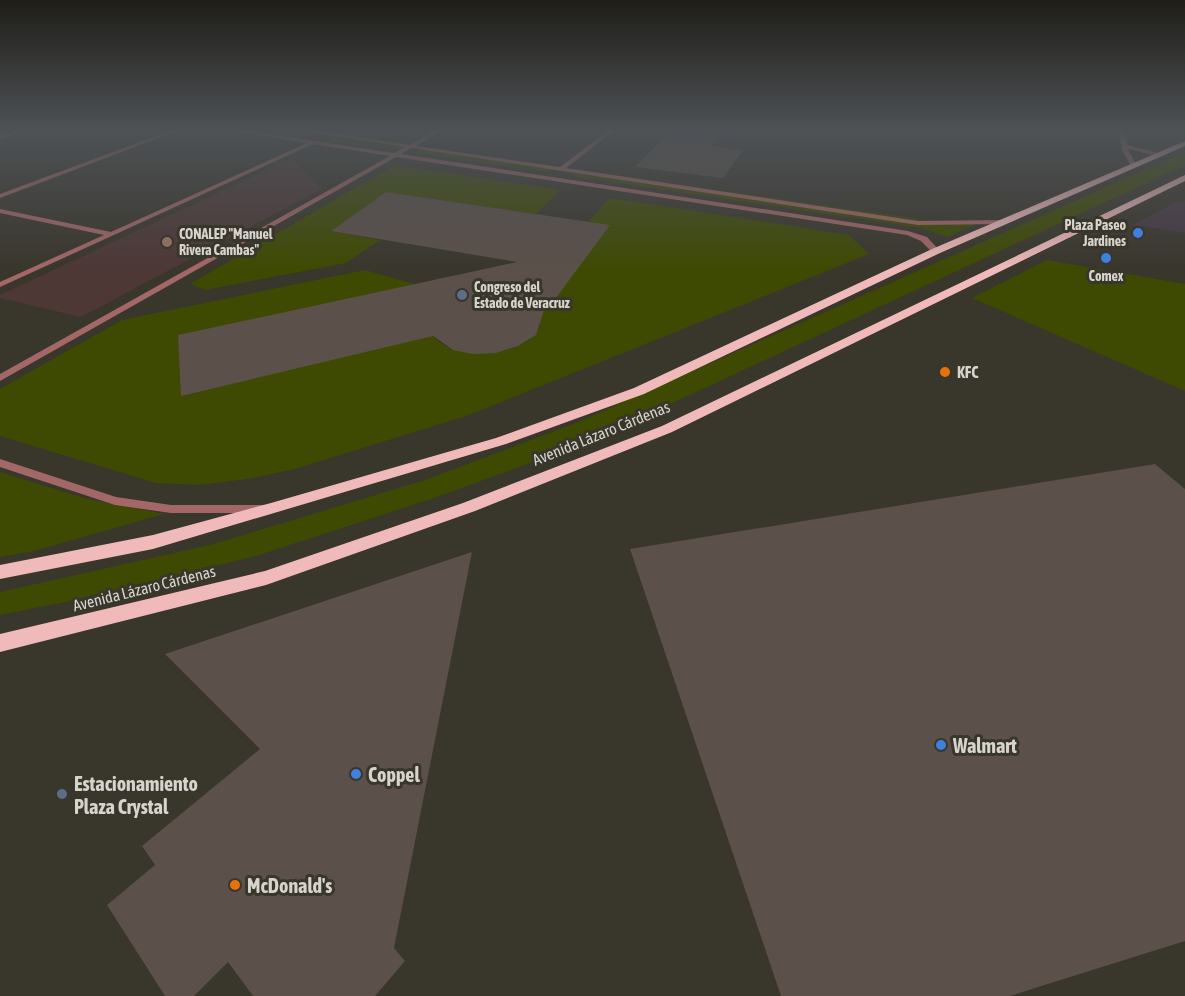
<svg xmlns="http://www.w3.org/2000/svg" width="1185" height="996" font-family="'Asap Condensed',sans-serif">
<rect width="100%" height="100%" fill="#39362c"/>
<path fill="#483844" d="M 1185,201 L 1185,233 L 1132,225 L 1177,202 Z"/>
<path fill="#4d3836" d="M 711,130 L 765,130 L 756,140 L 710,135 Z
M 292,158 L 322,189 L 81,317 L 0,298 L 0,295 Z"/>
<path fill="#3e4a02" d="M 337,135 L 406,144 L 397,149 L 326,141 Z
M 423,148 L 556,167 L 549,172 L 414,153 Z
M 1185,152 L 1185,165 L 595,439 L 437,497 L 256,556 L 70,601 L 0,615 L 0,592 L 214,544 L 425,480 L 576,423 Z
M 395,165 L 560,190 L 536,214 L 386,192 L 331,231 L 380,240 L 346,263 L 205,290 L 190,284 Z
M 578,170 L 926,220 L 976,224 L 948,237 L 922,228 L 571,176 Z
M 610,198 L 849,235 L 869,254 L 469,415 L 295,469 L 248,479 L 199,485 L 156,483 L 0,436 L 0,389 L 122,320 L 365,270 L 414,284 C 420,299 425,326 434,337 C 457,366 554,355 538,310 L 550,306 L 588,222 Z
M 1047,260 L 1185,284 L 1185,391 L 972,298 Z
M 0,472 L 87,499 L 164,514 L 34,551 L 0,557 Z"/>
<path fill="#5b504a" d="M 667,134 L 718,137 L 711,146 L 743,150 L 723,178 L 635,167 Z
M 386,192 L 610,225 L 550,306 L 545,307 L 536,335 L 518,346 L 496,353 L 473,354 L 453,350 L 433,336 L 181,396 L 178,335 L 517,262 L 331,231 Z
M 1155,464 L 1185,489 L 1185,941 L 1010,996 L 781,996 L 630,549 Z
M 472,552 L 394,948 L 405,961 L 375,996 L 253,996 L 228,962 L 194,996 L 165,996 L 107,905 L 155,865 L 142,846 L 260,749 L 165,654 Z"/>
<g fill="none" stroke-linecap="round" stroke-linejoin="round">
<path fill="#a46768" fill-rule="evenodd" d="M 16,130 L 25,130 L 0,140 L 0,136 Z
M 172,130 L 180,130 L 0,198 L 0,194 Z
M 227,130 L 243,130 L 394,153 L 405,147 L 298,130 L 314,130 L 410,145 L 435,130 L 442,130 L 416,146 L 560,167 L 609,130 L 615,130 L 566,168 L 918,221 L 1004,220 L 1007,222 L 1004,224 L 918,225 L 411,148 L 401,154 L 908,231 L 927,237 L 940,251 L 933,253 L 921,241 L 907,235 L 396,157 L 0,381 L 0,374 L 390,156 L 313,144 L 0,287 L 0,282 L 104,235 L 0,213 L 0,209 L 111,232 L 307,143 Z
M 0,459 L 116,497 L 171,505 L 264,505 L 270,509 L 264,513 L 171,513 L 115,505 L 0,467 Z"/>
<path fill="#a46768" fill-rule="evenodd" d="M 1119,130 L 1125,130 L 1127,145 L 1162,154 L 1159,156 L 1128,149 L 1136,165 L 1131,166 L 1122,150 Z"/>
<path fill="#f0babb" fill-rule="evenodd" d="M 1185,141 L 1185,146 L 940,253 L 644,394 L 506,444 L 153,549 L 0,579 L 0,565 L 153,535 L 271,503 L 496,438 L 634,388 L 932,249 Z
M 1185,175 L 1185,181 L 672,432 L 475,511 L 266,585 L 0,652 L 0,634 L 265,571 L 463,503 L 662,426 Z"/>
</g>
<linearGradient id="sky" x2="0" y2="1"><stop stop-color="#1f1e18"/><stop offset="0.48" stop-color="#4e5256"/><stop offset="1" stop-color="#4e5256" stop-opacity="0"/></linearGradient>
<rect width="1185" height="270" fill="url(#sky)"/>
<g fill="#3f7fe0" stroke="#39362c" stroke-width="2">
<circle cx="1138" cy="233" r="6"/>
<circle cx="1106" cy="258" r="6"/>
<circle cx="941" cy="745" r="6"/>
<circle cx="356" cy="774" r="6"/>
</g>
<circle fill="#8d6e63" stroke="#39362c" stroke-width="2" cx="167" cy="242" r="6"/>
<g fill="#5c6f8a" stroke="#39362c" stroke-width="2">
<circle cx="462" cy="295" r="6"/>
<circle cx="62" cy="794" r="6"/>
</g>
<g fill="#e8710a" stroke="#39362c" stroke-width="2">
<circle cx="945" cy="372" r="6"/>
<circle cx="235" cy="885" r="6"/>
</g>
<g text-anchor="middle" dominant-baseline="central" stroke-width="6" stroke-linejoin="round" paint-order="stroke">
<g font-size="14" font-weight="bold" fill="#d7d4ce" stroke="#39362c" text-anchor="start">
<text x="1126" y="225" text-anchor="end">Plaza Paseo<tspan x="1126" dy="16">Jardines</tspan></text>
<text x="179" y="234">CONALEP "Manuel<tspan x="179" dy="16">Rivera Cambas"</tspan></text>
<text x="1106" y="276" text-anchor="middle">Comex</text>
<text x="474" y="287">Congreso del<tspan x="474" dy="16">Estado de Veracruz</tspan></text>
</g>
<g font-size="16" font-weight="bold" fill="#d7d4ce" stroke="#39362c" text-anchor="start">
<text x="957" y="372">KFC</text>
</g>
<g font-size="16" fill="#d7d4ce" stroke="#39362c">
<text transform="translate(601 433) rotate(-22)">Avenida Lázaro Cárdenas</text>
<text transform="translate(144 588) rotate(-14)">Avenida Lázaro Cárdenas</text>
</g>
<g font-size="20" font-weight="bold" fill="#d7d4ce" stroke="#39362c" text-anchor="start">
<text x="953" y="745">Walmart</text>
<text x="368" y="774">Coppel</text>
<text x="74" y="783">Estacionamiento<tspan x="74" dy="23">Plaza Crystal</tspan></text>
<text x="247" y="885">McDonald's</text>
</g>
</g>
</svg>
